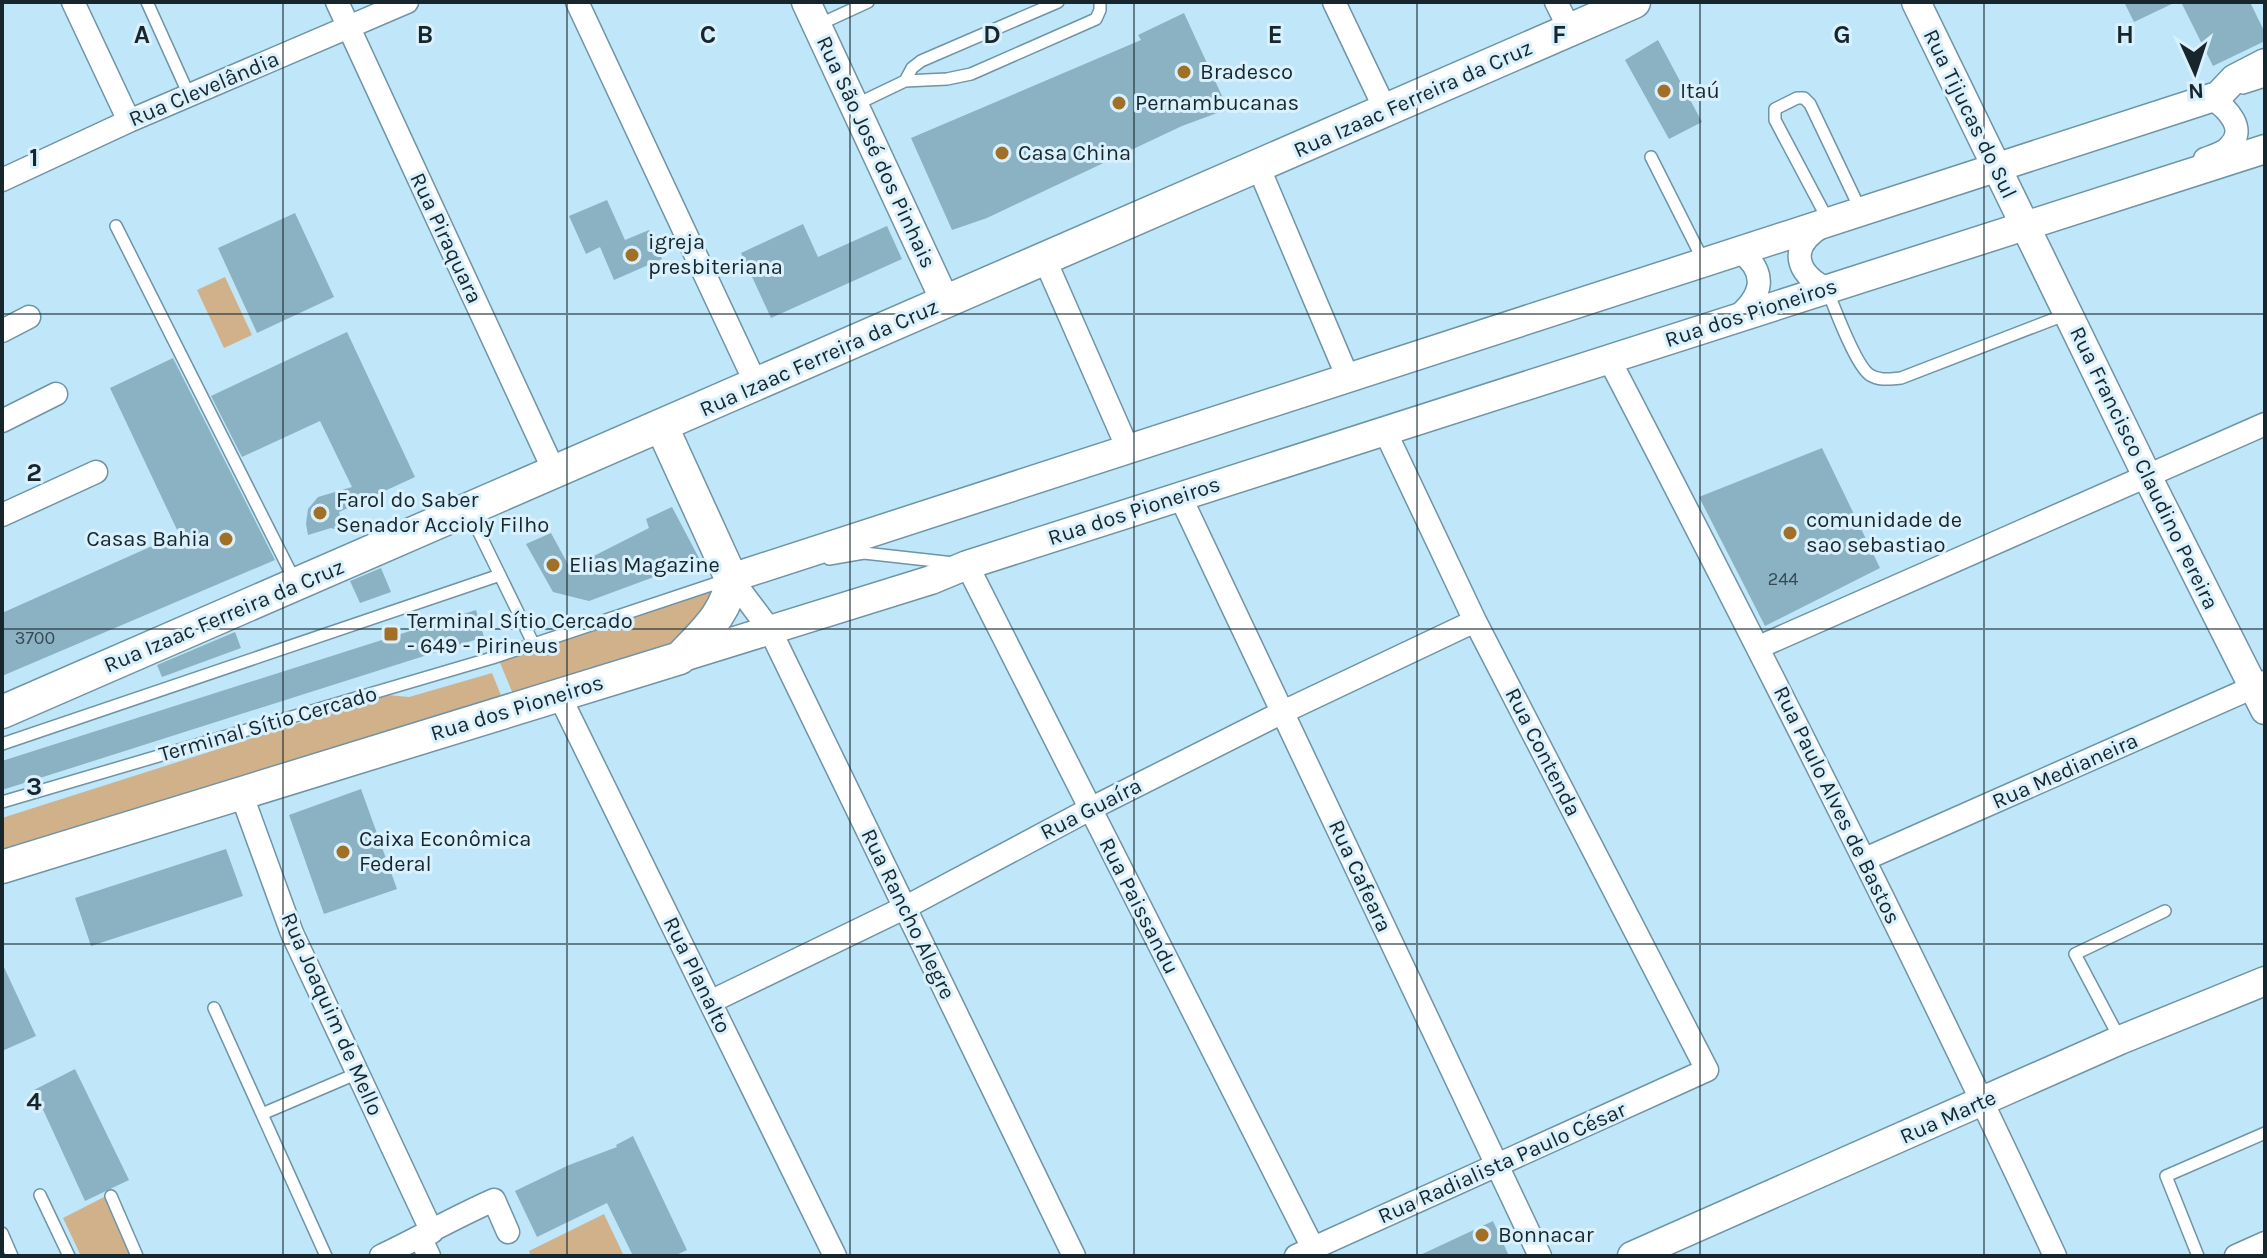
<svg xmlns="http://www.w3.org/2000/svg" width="2267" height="1258" font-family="Karla,sans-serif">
<rect width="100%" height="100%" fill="#bfe7f9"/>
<path fill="#d1b18a" d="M 225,277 L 252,335 L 224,348 L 197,290 Z
M 726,581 L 677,657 L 518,706 L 498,658 Z
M 492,673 L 507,710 L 18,861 L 2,849 L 2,818 L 388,695 L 409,697 Z
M 106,1196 L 134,1256 L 81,1256 L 63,1218 Z
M 604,1214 L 623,1254 L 619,1256 L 531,1256 L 529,1251 Z"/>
<path fill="#8bb2c3" d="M 2124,2 L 2176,2 L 2134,22 Z
M 2181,2 L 2250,2 L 2265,33 L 2265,41 L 2213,66 Z
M 1184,13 L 1228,109 L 1182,126 L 987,218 L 952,230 L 911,138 L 1141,40 L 1138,35 Z
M 1658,40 L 1702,122 L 1669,139 L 1625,60 Z
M 607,200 L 625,240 L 649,230 L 662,259 L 614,280 L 600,247 L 586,254 L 569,216 Z
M 295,213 L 334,297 L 257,333 L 218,248 Z
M 803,224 L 818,257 L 887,226 L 902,259 L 771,318 L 741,253 Z
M 347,332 L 415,477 L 339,512 L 344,532 L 331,528 L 308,535 L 306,524 L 308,509 L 318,497 L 352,487 L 320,421 L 242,457 L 211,396 Z
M 173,358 L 275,560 L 2,676 L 2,613 L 179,534 L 110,388 Z
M 1822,448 L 1880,568 L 1765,626 L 1699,497 Z
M 672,507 L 700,560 L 589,601 L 553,592 L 526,544 L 551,533 L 570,568 L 649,528 L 646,519 Z
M 381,568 L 391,592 L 360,603 L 350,581 Z
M 476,610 L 484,637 L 2,790 L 2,761 Z
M 235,632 L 241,648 L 162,677 L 157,665 Z
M 361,789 L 397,889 L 324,914 L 289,815 Z
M 226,849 L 243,896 L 91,946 L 75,898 Z
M 2,963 L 36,1036 L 2,1051 Z
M 75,1069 L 129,1180 L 85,1201 L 34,1090 Z
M 633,1136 L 687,1250 L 674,1256 L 633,1256 L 607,1203 L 537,1237 L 515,1191 L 569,1165 L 617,1147 L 616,1145 Z
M 1493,1221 L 1509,1256 L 1418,1256 Z"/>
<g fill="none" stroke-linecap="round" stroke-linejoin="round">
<defs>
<path id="service" d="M 147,2 L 189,95
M 818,25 L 868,2
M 905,81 L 912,68 L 921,61 L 1058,2
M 2243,88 L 2265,81
M 855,105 L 905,81 L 947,79 L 971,74 L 1096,19 L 1100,10 L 1100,2
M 1651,157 L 1704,262
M 1828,220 L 1775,120 L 1775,109 L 1797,98 L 1804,98 L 1810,104 L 1861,211
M 116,226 L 295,581
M 1827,289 C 1834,307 1856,366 1870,375 C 1880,381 1889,379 1901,378 L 2067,314
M 469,512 L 534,645
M 829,559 L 864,553 L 954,563
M 2,744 L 500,575
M 2,802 L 492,658 L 726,580
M 214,1008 L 326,1256
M 2120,1039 L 2075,954 L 2165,911
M 262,1114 L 358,1073
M 40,1195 L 69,1256
M 111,1196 L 137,1256
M 2,1233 L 12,1256
M 2198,1256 L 2166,1176 L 2265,1133"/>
<path id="minor" d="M 73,2 L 129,121
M 337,2 L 555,473
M 577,2 L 757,386
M 1334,2 L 1386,111
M 1556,2 L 1570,30
M 2205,159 C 2213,156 2224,153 2229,147 C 2248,129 2227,108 2211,98
M 1258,166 L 1348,378
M 2,180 L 129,121 L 407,2
M 1821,227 C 1788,248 1796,273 1827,289
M 1045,260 L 1128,449
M 1736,318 C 1762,296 1769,274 1740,251
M 2,331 L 29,317
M 1609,359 C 1763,655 1914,953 2055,1256
M 2,421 L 56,394
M 1180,496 L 1540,1256
M 2,515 L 96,472
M 967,565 L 1313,1248
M 731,578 L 770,630 L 1074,1256
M 1759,647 L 2265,424
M 559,695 L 835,1256
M 241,793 L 292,933 L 432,1232
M 1865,859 L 2265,682
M 710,1002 L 906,907 L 1090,809 L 1283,712 L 1475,621
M 420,1237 L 429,1256
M 381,1256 C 419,1238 455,1217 494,1200 L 508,1232
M 1296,1256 L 1707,1070 L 1475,621 L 1385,431
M 2236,1256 L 2265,1243"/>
<path id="tertiary" d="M 806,2 L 946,303
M 1916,2 L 2147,476 L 2265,710
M 731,578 L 2211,98 L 2218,96 L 2234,79 L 2265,63
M 680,658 L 931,580 L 967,565 L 2265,149
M 1632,1256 L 2120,1040 L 2265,981"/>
<path id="secondary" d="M 2,712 L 1634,2
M 2,867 L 680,658 C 702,634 729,612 731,578 L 662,427"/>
</defs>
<use href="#service" stroke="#6e94a5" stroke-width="14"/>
<use href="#minor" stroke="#6e94a5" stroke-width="25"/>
<use href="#tertiary" stroke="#6e94a5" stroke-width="31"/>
<use href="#secondary" stroke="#6e94a5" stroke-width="35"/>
<use href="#service" stroke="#fff" stroke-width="11"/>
<use href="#minor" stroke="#fff" stroke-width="22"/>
<use href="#tertiary" stroke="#fff" stroke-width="28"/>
<use href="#secondary" stroke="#fff" stroke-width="32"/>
</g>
<path fill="none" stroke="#17262d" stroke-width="2" stroke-opacity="0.55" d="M 283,2 L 283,1256M 567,2 L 567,1256M 850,2 L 850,1256M 1134,2 L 1134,1256M 1417,2 L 1417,1256M 1700,2 L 1700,1256M 1984,2 L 1984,1256M 2,314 L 2265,314M 2,629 L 2265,629M 2,944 L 2265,944"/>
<g fill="#a16f25" stroke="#d9f1fc" stroke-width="3">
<circle cx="1184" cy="72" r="8"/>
<circle cx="1664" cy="91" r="8"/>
<circle cx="1119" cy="103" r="8"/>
<circle cx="1002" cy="153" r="8"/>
<circle cx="632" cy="255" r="8"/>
<circle cx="320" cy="513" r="8"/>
<circle cx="1790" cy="533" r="8"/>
<circle cx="226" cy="539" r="8"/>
<circle cx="553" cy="565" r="8"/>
<rect x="383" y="626" width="16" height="16" rx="4"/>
<circle cx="343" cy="852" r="8"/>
<circle cx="1482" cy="1235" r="8"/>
</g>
<g text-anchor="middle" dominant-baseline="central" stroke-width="6" stroke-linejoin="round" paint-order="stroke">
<g font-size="18" fill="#344952">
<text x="1783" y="579">244</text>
<text x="35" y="638">3700</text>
</g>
<g font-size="22" fill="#17262d" stroke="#d9f1fc" text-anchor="start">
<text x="1200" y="72">Bradesco</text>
<text x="1680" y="91">Itaú</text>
<text x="1135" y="103">Pernambucanas</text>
<text x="1018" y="153">Casa China</text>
<text x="648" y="242">igreja<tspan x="648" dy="25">presbiteriana</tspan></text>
<text x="336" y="500">Farol do Saber<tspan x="336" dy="25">Senador Accioly Filho</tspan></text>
<text x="1806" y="520">comunidade de<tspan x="1806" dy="25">sao sebastiao</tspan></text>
<text x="210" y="539" text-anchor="end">Casas Bahia</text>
<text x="569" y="565">Elias Magazine</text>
<text x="407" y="621">Terminal Sítio Cercado<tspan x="407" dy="25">- 649 - Pirineus</tspan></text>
<text x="359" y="839">Caixa Econômica<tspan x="359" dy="25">Federal</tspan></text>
<text x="1498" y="1235">Bonnacar</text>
</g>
<g font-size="22" fill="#17262d" stroke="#d9f1fc">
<text transform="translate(204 89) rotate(-23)">Rua Clevelândia</text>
<text transform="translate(1413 99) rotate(-24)">Rua Izaac Ferreira da Cruz</text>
<text transform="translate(1970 114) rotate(64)">Rua Tijucas do Sul</text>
<text transform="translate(876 152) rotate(65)">Rua São José dos Pinhais</text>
<text transform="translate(446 238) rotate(65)">Rua Piraquara</text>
<text transform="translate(1751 313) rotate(-18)">Rua dos Pioneiros</text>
<text transform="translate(819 358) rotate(-24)">Rua Izaac Ferreira da Cruz</text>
<text transform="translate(2144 468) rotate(64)">Rua Francisco Claudino Pereira</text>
<text transform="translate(1134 511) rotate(-18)">Rua dos Pioneiros</text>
<text transform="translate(224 616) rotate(-23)">Rua Izaac Ferreira da Cruz</text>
<text transform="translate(517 708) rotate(-17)">Rua dos Pioneiros</text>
<text transform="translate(268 724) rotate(-16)">Terminal Sítio Cercado</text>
<text transform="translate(1543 752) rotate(63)">Rua Contenda</text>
<text transform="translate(2065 771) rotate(-24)">Rua Medianeira</text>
<text transform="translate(1837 805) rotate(64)">Rua Paulo Alves de Bastos</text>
<text transform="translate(1091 809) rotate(-27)">Rua Guaíra</text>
<text transform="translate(1360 876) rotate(65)">Rua Cafeara</text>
<text transform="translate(1139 906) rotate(63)">Rua Paissandu</text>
<text transform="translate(908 914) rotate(64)">Rua Rancho Alegre</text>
<text transform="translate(697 975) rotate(64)">Rua Planalto</text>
<text transform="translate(332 1014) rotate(66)">Rua Joaquim de Mello</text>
<text transform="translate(1948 1117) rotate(-24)">Rua Marte</text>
<text transform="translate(1502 1163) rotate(-24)">Rua Radialista Paulo César</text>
</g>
</g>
<g font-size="26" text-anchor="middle" font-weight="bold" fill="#17262d" stroke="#d9f1fc" stroke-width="6" stroke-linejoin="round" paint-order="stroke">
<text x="142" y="43">A</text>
<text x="425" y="43">B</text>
<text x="708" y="43">C</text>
<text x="992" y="43">D</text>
<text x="1275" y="43">E</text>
<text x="1559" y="43">F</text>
<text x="1842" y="43">G</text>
<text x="2125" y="43">H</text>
<text x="34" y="166">1</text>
<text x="34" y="481">2</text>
<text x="34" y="795">3</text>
<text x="34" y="1110">4</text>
</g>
<rect width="2267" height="1258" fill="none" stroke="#17262d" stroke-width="8"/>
<g transform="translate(2195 72) rotate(177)" stroke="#d9f1fc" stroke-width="6" paint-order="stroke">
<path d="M0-6L14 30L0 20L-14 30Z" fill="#17262d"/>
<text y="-12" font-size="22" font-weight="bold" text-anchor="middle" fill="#17262d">N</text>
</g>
</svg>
